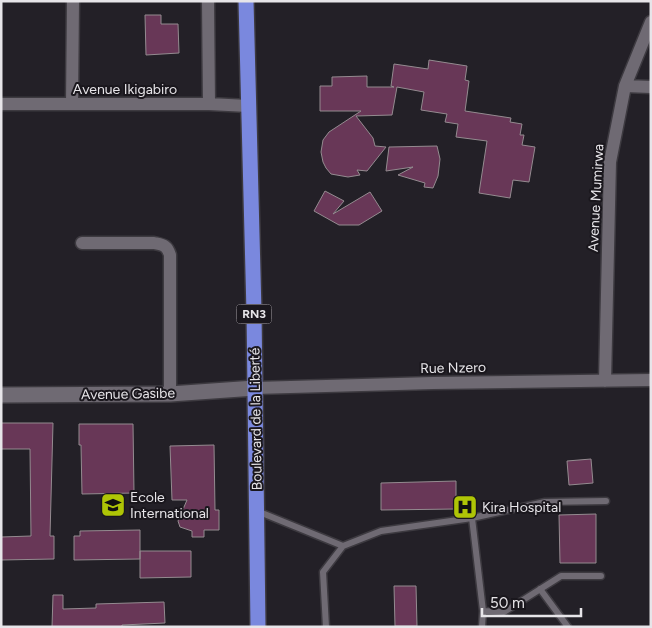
<svg xmlns="http://www.w3.org/2000/svg" width="652" height="628" font-family="Figtree,sans-serif">
<rect width="100%" height="100%" fill="#232027"/>
<path fill="#683757" stroke="#948b90" d="M 145,15 L 161,15 L 161,24 L 178,24 L 179,53 L 146,55 Z
M 429,60 L 467,66 L 465,80 L 469,81 L 465,111 L 511,118 L 510,122 L 522,124 L 520,135 L 524,135 L 522,145 L 535,147 L 529,182 L 513,180 L 510,198 L 479,193 L 487,141 L 456,137 L 458,124 L 445,122 L 447,114 L 421,110 L 424,92 L 397,87 L 392,115 L 356,116 L 373,138 L 375,146 L 386,147 L 367,171 L 357,170 L 360,175 L 348,177 L 331,174 L 326,168 L 323,162 L 321,152 L 323,140 L 329,132 L 361,111 L 320,111 L 320,86 L 332,86 L 332,77 L 367,76 L 367,87 L 394,87 L 391,86 L 394,64 L 428,69 Z
M 437,146 L 440,159 L 438,176 L 433,188 L 424,187 L 425,183 L 398,175 L 413,167 L 386,171 L 389,147 Z
M 325,191 L 344,201 L 333,214 L 370,192 L 382,211 L 359,225 L 339,225 L 314,211 Z
M 1,423 L 53,423 L 50,536 L 54,536 L 54,559 L 1,560 L 1,537 L 31,536 L 30,449 L 1,449 Z
M 79,424 L 133,424 L 134,493 L 82,494 L 81,445 L 79,445 Z
M 214,445 L 215,510 L 219,510 L 219,530 L 204,530 L 204,537 L 192,537 L 192,531 L 180,527 L 178,521 L 187,500 L 172,500 L 170,446 Z
M 591,459 L 593,483 L 569,485 L 567,461 Z
M 456,481 L 456,509 L 381,510 L 381,483 Z
M 596,514 L 596,563 L 560,563 L 559,515 Z
M 140,530 L 140,559 L 74,560 L 74,536 L 80,536 L 80,531 Z
M 140,551 L 191,551 L 191,577 L 140,578 Z
M 394,586 L 416,586 L 417,626 L 395,626 Z
M 53,595 L 63,595 L 63,609 L 96,608 L 96,604 L 164,602 L 165,623 L 122,625 L 122,627 L 52,627 Z"/>
<g fill="none" stroke-linecap="round" stroke-linejoin="round">
<defs>
<path id="service" d="M 257,511 L 343,546
M 472,518 L 545,502 L 606,501
M 540,589 L 568,627
M 483,611 L 504,612 L 561,576 L 601,576
M 326,627 L 323,572 L 343,546 L 381,531 L 472,518 L 483,611 L 482,627"/>
<path id="minor" d="M 208,1 L 209,104
M 625,86 L 651,87
M 1,104 L 209,104 L 248,106
M 72,104 L 73,1
M 82,243 L 154,243 C 163,245 167,245 170,255 L 170,394
M 605,381 L 610,162 L 625,86 L 651,22
M 255,388 L 433,383 L 651,380"/>
<path id="tertiary" d="M 1,395 L 170,394 L 255,388"/>
<path id="trunk" d="M 246,1 L 254,312 L 258,627"/>
</defs>
<use href="#service" stroke="#3d3a40" stroke-width="9"/>
<use href="#minor" stroke="#3d3a40" stroke-width="15"/>
<use href="#tertiary" stroke="#3d3a40" stroke-width="18"/>
<use href="#trunk" stroke="#3d3a40" stroke-width="18"/>
<use href="#service" stroke="#6f6a73" stroke-width="6"/>
<use href="#minor" stroke="#6f6a73" stroke-width="12"/>
<use href="#tertiary" stroke="#6f6a73" stroke-width="15"/>
<use href="#trunk" stroke="#7a88de" stroke-width="15"/>
</g>
<defs>
<symbol id="school-square" viewBox="-11 -11 22 22"><rect x="-9" y="-9" width="18" height="18" rx="4" fill="#afc506" stroke="#1a171d"/><path d="M0-5L7-2L0 1L-7-2ZM-4 1L0 2.5L4 1V4Q0 6-4 4Z" fill="#111"/></symbol>
<symbol id="hospital-square" viewBox="-11 -11 22 22"><rect x="-9" y="-9" width="18" height="18" rx="4" fill="#afc506" stroke="#1a171d"/><path d="M-5-5h3v3.5h4V-5h3V5h-3V1.5h-4V5h-3Z" fill="#111"/></symbol>
</defs>
<g fill-rule="evenodd">
<use href="#school-square" x="99" y="491" width="28" height="28"/>
<use href="#hospital-square" x="451" y="493" width="28" height="28"/>
</g>
<g text-anchor="middle" dominant-baseline="central" stroke-width="4" stroke-linejoin="round" paint-order="stroke">
<rect fill="#1a171d" stroke="#aaa7ac" stroke-width="1" x="236.5" y="304.5" width="35" height="19" rx="4"/>
<g font-size="12" font-weight="bold" fill="#e7e5e9">
<text x="254" y="314">RN3</text>
</g>
<g font-size="14" fill="#e7e5e9" stroke="#1a171d">
<text x="125" y="89">Avenue Ikigabiro</text>
<text transform="translate(596 198) rotate(-87)">Avenue Mumirwa</text>
<text transform="translate(453 368) rotate(-1)">Rue Nzero</text>
<text transform="translate(128 394) rotate(-1)">Avenue Gasibe</text>
<text transform="translate(256 419) rotate(-91)">Boulevard de la Liberté</text>
</g>
<g font-size="14" fill="#e7e5e9" stroke="#1a171d" text-anchor="start">
<text x="130" y="497">Ecole<tspan x="130" dy="16">International</tspan></text>
<text x="482" y="507">Kira Hospital</text>
</g>
</g>
<rect width="652" height="628" fill="none" stroke="#e7e5e9" stroke-width="5"/>
<path d="M482 608v8h99v-8" fill="none" stroke="#e7e5e9" stroke-width="2.5"/>
<text x="490" y="608" font-size="15" fill="#e7e5e9" stroke="#1a171d" stroke-width="4" paint-order="stroke">50 m</text>
</svg>
